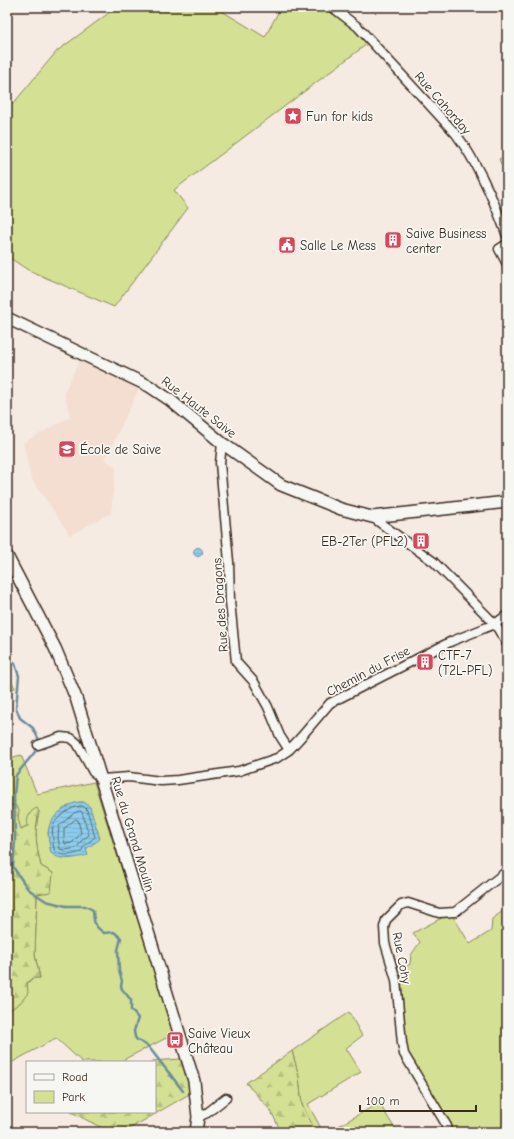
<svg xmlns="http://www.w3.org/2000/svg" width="514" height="1139" font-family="'Comic Neue',sans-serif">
<defs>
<pattern id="forest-firs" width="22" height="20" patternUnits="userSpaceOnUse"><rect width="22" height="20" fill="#d4e194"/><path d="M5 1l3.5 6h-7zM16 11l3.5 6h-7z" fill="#b7c17f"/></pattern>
<pattern id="water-rules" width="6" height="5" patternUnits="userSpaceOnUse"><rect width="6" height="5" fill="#8ccded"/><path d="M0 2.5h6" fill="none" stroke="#7ab0cb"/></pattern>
</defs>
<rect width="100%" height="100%" fill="#f5ebe3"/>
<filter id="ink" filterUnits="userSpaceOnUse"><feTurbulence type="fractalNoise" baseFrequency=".025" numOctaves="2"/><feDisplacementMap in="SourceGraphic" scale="8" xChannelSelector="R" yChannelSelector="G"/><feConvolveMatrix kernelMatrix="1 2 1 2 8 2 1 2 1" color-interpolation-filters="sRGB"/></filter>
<g filter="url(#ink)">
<path fill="#f4ded1" d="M 80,360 L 139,389 L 107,456 L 104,459 L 116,467 L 111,513 L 70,535 L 31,478 L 23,443 L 70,417 L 64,392 Z"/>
<path fill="#d4e194" stroke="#888659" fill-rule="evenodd" d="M 117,7 L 215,7 L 265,37 L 281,7 L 323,7 L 356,31 L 367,44 L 174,190 L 188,208 L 114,307 L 28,270 L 7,256 L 7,111 L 57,51 Z
M 507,156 L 507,178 L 499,159 Z
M 7,672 L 15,688 L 7,691 Z
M 21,755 L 37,794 L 94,782 L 174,1034 L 119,1062 L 82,1062 L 56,1038 L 11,1063 L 9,1132 L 7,1132 L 7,1012 C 19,1003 28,1000 27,983 L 33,978 L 40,978 L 35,955 L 37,894 L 53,873 L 41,866 C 36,845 34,832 39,811 L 27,826 L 20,829 L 15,805 L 7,806 L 7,759 ZM 95,825 L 98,832 L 86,849 L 51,853 L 48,832 Z
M 507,908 L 507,1132 L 444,1132 L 449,1126 L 407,1053 L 405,1044 L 401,970 L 410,964 L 411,955 L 420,942 L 413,933 L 451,913 L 470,944 L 491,931 L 492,919 Z
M 349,1012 L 362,1036 L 346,1048 L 361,1072 L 308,1104 L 323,1132 L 316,1132 L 302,1105 L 299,1077 L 292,1051 Z
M 379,1103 L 397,1132 L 328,1132 Z"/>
<path fill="url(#forest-firs)" stroke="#888659" d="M 15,805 L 19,810 L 18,819 L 21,829 L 27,826 C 27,818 29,811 37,808 L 39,812 C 34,832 36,845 41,866 L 53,873 L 51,892 L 37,894 L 35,955 L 40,978 L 33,978 L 27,983 L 28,993 L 21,1002 L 7,1012 L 7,806 Z
M 292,1051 L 299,1077 L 302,1105 L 316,1132 L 281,1132 L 271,1111 L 246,1083 Z
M 181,1059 L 191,1093 L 124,1132 L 110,1132 L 71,1112 L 155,1112 L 155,1062 L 152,1061 Z"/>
<path fill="url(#water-rules)" stroke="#6c8c9a" d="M193.5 552a4.5 4.5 0 1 1 9 0a4.5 4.5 0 1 1-9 0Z
M 79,802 L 84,802 L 90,807 L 100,839 L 86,849 L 88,855 C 75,858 62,862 51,853 C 47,832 45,824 62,810 C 68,806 72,803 79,802 Z"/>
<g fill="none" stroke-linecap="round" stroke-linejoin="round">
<path stroke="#5b6b71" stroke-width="1" d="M 80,806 L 83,806 L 87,810 L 95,837 L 84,846 L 81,852 C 75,854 60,858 55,851 C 53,848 53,842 53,838 C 52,834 52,827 54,823 C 60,815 71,807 80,806 Z
M 80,811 L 82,812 L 89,835 L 81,841 L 77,848 L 65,850 L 60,849 L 58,838 L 59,826 L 74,813 Z
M 76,819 L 78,820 L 81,833 L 72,843 L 65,844 L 64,838 L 64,829 Z"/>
<path stroke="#6c8c9a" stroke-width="2.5" d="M 7,653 L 9,658 L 15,664 L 19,676 L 16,708 L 20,718 L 33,728 L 40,742
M 39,747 L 16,775 L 14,796 L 15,841 L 13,867 L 28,889 L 46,901 L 66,906 L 85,906 L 93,910 C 94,923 93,925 104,933 L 114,932 L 121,938 L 118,950 L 119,971 L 122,981 L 121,986 L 122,989 L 131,1000 L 131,1010 L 138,1018 L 134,1031 L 135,1037 L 137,1040 L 148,1046 L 183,1091"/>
<defs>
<path id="minor" d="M 332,7 L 358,27 L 456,134 C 479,165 494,200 507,236
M 507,244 L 499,249 L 507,264
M 506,370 L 507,371
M 222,443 L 220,463 L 229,562 L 230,601 L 236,662 L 254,682 L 268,707 L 280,736 L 289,750
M 372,517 L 434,562 L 495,624 L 507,644
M 38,745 L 61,737 L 71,738 L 77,743 L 93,772 L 102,779 L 129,777 L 161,781 L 178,780 L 239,771 L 277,758 L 289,750 L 301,737 L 330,703 L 452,641 L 495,624 L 507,615
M 198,1117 L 207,1113 L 226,1098
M 445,1132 L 447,1126 L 404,1054 L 402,1043 L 396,980 L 385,943 L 384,927 L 386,920 L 401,905 L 408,903 L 439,913 L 455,912 L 507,871"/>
<path id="tertiary" d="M 7,318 L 149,386 L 170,400 L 222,443 L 281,485 L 341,509 L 372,517 L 507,502
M 7,556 L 55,648 L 76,698 L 194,1081 L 198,1117 L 196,1132"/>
</defs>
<use href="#minor" stroke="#3b2a1e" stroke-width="11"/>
<use href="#tertiary" stroke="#3b2a1e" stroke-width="14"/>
<use href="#minor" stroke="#f6f6f2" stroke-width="8"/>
<use href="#tertiary" stroke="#f6f6f2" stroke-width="11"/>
</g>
</g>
<defs>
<symbol id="sight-square" viewBox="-11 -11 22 22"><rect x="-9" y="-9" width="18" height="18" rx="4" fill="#d1495b" stroke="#f6f6f2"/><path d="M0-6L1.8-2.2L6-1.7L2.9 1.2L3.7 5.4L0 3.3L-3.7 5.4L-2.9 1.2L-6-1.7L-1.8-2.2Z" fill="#fff"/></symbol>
<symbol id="building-square" viewBox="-11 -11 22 22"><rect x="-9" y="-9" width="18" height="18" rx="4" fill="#d1495b" stroke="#f6f6f2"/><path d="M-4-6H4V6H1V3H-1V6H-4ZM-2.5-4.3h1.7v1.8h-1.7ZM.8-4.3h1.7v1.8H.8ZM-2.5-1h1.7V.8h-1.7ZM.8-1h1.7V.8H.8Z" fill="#fff"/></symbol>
<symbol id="civic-square" viewBox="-11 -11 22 22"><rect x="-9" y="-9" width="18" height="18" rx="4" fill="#d1495b" stroke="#f6f6f2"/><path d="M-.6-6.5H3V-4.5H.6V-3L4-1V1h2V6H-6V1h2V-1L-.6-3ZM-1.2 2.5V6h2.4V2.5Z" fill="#fff"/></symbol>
<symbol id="school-square" viewBox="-11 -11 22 22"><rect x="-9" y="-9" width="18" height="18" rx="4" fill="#d1495b" stroke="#f6f6f2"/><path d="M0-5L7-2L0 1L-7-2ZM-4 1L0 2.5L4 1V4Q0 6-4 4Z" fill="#fff"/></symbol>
<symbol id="bus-square" viewBox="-11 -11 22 22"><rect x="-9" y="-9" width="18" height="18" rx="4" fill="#d1495b" stroke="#f6f6f2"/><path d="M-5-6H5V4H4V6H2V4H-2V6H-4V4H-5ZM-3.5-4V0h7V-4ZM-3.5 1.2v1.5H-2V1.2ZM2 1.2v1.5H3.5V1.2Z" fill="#fff"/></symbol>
</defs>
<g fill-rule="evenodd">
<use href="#sight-square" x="283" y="106" width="20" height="20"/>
<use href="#building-square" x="383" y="230" width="20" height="20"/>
<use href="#civic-square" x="277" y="235" width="20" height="20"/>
<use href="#school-square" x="57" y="439" width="20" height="20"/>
<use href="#building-square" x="411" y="531" width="20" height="20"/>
<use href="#building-square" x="415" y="652" width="20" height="20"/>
<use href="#bus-square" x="165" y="1030" width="20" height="20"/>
</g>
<g text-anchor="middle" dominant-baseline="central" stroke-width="3.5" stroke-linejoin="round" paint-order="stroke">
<g font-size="13" fill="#3b2a1e" stroke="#f6f6f2">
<text transform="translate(443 103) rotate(49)">Rue Cahorday</text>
<text transform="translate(199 407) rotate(38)">Rue Haute Saive</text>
<text transform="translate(220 605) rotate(-94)">Rue des Dragons</text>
<text transform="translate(368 671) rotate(-28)">Chemin du Frise</text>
<text transform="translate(133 834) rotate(73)">Rue du Grand Moulin</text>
<text transform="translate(402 958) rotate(79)">Rue Cohy</text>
</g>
<g font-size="13" fill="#3b2a1e" stroke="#f6f6f2" text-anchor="start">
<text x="306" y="116">Fun for kids</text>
<text x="406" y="233">Saive Business<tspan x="406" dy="15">center</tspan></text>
<text x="300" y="245">Salle Le Mess</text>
<text x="80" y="449">École de Saive</text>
<text x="408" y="541" text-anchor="end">EB-2Ter (PFL2)</text>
<text x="438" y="655">CTF-7<tspan x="438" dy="15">(T2L-PFL)</tspan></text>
<text x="188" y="1033">Saive Vieux<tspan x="188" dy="15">Château</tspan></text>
</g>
</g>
<rect width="514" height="1139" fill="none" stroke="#f6f6f2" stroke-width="24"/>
<rect x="12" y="12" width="490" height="1115" fill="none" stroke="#3b2a1e" stroke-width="1.5" filter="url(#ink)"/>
<rect x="26" y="1061" width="130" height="52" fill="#f6f6f2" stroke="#aba49d"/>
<rect x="34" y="1074" width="20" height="6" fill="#f6f6f2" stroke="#aba49d"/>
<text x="62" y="1081" font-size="12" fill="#3b2a1e">Road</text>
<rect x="34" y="1091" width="20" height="12" fill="#d4e194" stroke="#aba49d"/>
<text x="62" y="1101" font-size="12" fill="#3b2a1e">Park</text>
<path d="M360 1105v6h116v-6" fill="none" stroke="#3b2a1e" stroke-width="2"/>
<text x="366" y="1105" font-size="12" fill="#3b2a1e" stroke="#f6f6f2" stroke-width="3" paint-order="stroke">100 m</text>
</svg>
